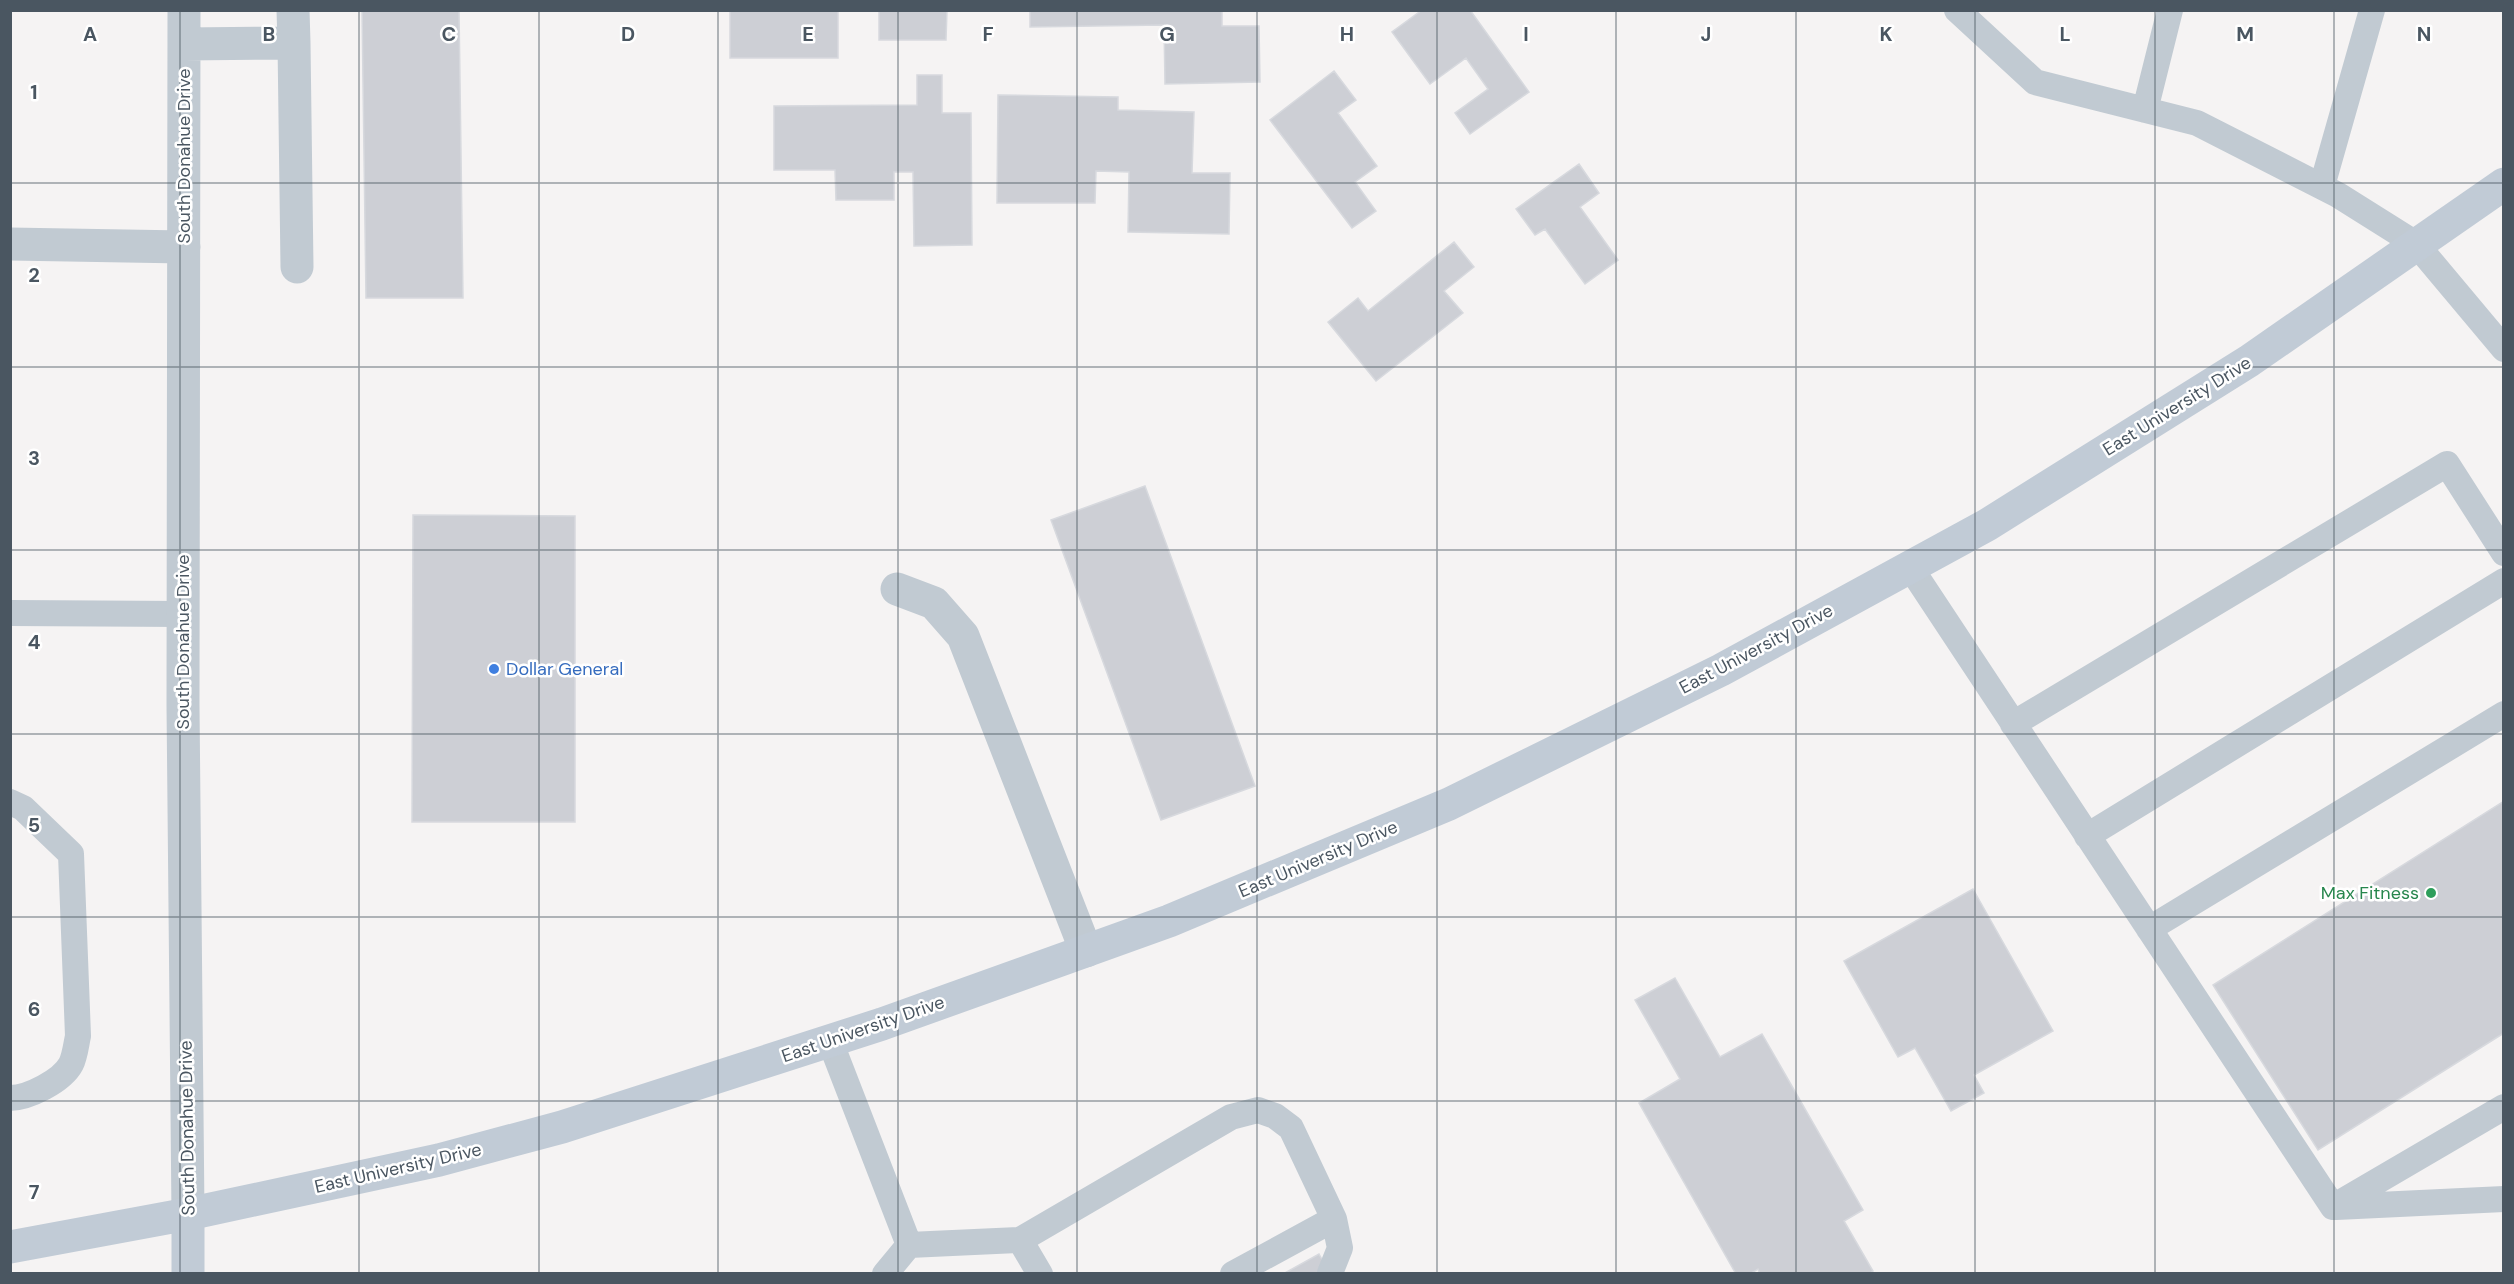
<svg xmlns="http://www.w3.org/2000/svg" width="2514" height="1284" font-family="'DM Sans',sans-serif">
<rect width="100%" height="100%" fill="#f5f3f3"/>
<path fill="#cdcfd5" stroke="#d7d9de" stroke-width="1.5" d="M 362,10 L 459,10 L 463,298 L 366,298 Z
M 730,10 L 838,10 L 838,58 L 730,58 Z
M 879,10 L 947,10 L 946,40 L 879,40 Z
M 1030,10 L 1222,10 L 1222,26 L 1259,26 L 1260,82 L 1165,84 L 1164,25 L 1030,27 Z
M 1422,10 L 1470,10 L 1529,92 L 1470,134 L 1455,113 L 1488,89 L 1466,58 L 1430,84 L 1392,32 Z
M 1334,71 L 1356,100 L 1338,113 L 1377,166 L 1355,182 L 1376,211 L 1352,228 L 1270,120 Z
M 917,75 L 942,75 L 942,113 L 971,113 L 972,245 L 914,246 L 913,172 L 894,172 L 894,200 L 836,200 L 835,170 L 774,170 L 774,106 L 917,105 Z
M 998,95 L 1118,97 L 1118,110 L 1194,112 L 1192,173 L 1230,173 L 1229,234 L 1128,232 L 1129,172 L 1096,171 L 1095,203 L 997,203 Z
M 1579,164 L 1599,193 L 1580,207 L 1618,260 L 1585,284 L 1545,229 L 1535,235 L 1516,209 Z
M 1454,242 L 1474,267 L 1444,291 L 1463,313 L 1376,381 L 1328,322 L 1358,298 L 1368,311 Z
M 1145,486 L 1255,786 L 1161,820 L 1051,520 Z
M 413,515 L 575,516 L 575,822 L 412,822 Z
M 2504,801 L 2504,1033 L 2318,1150 L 2213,985 Z
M 1973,889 L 2053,1031 L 1974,1075 L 1984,1093 L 1951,1111 L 1915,1048 L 1898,1057 L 1844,961 Z
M 1675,978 L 1720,1057 L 1762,1034 L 1863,1210 L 1844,1221 L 1873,1271 L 1869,1274 L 1760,1274 L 1758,1269 L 1750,1274 L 1736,1274 L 1639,1103 L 1680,1079 L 1635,1000 Z
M 1319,1254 L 1330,1274 L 1283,1274 Z"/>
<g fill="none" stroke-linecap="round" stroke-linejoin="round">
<path stroke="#c1cad2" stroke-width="26" d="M 1957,10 L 2035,82 L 2197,123 L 2338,195 L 2416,244 L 2504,349
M 2145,110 L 2170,10
M 2322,186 L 2372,10
M 1910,567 L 2333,1207
M 10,613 L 183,614
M 2013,724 L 2447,464 L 2504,553
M 10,802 L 23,808 L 71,854 L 78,1036 C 76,1045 75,1056 71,1064 C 62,1081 28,1098 10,1098
M 2087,836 L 2504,581
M 2149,929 L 2504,714
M 830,1041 L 909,1245 L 885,1274
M 2333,1207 L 2504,1107
M 2336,1207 L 2504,1199
M 1020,1240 L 1040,1274
M 909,1245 L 1020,1240 L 1231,1117 L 1258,1110 L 1275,1116 L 1291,1128 L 1334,1219 L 1233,1274
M 1330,1273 L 1340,1248 L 1334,1219"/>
<path stroke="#c1cad2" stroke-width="33" d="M 184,10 L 183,705 L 188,1214
M 294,43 L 297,267
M 184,44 L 294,43 L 293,10
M 10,244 L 184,247
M 897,589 L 934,603 L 963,636 L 1086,951"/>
<path stroke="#c1cbd6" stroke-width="33" d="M 10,1247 L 188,1214 L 439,1160 L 562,1127 L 882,1024 L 1169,921 L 1449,804 L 1721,670 L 1987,525 L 2249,361 L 2504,184
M 188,1274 L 188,1214"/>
</g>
<path fill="none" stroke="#4a5661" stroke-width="1.5" stroke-opacity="0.55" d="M 180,10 L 180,1274M 359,10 L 359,1274M 539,10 L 539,1274M 718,10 L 718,1274M 898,10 L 898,1274M 1077,10 L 1077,1274M 1257,10 L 1257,1274M 1437,10 L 1437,1274M 1616,10 L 1616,1274M 1796,10 L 1796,1274M 1975,10 L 1975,1274M 2155,10 L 2155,1274M 2334,10 L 2334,1274M 10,183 L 2504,183M 10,367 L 2504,367M 10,550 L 2504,550M 10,734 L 2504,734M 10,917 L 2504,917M 10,1101 L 2504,1101"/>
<circle fill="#3f7fe0" stroke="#fff" stroke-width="2" cx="494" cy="669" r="6"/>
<circle fill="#2e9e5b" stroke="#fff" stroke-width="2" cx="2431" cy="893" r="6"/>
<g text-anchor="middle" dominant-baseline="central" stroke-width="5" stroke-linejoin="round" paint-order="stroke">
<g font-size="18" fill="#4a5661" stroke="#fff">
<text transform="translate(184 156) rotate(-90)">South Donahue Drive</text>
<text transform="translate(2177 406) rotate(-32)">East University Drive</text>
<text transform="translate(183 642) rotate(-90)">South Donahue Drive</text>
<text transform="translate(1756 649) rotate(-28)">East University Drive</text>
<text transform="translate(1318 859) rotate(-23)">East University Drive</text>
<text transform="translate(863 1029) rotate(-19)">East University Drive</text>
<text transform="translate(187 1128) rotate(-91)">South Donahue Drive</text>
<text transform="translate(398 1168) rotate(-13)">East University Drive</text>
</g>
<g font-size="18" fill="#366cbe" stroke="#fff" text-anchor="start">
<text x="506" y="669">Dollar General</text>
</g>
<g font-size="18" fill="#27864d" stroke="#fff" text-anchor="end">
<text x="2419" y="893">Max Fitness</text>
</g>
</g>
<g font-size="20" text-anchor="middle" font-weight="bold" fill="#4a5661" stroke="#fff" stroke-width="5" stroke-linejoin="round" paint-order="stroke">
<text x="90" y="41">A</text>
<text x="269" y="41">B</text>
<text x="449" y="41">C</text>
<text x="628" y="41">D</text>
<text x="808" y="41">E</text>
<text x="988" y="41">F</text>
<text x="1167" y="41">G</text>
<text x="1347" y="41">H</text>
<text x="1526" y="41">I</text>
<text x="1706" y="41">J</text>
<text x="1886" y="41">K</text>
<text x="2065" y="41">L</text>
<text x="2245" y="41">M</text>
<text x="2424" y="41">N</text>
<text x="34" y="99">1</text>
<text x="34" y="282">2</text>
<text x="34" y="465">3</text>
<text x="34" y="649">4</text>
<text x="34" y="832">5</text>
<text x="34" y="1016">6</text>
<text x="34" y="1199">7</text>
</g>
<rect width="2514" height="1284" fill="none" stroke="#4a5661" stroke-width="24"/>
</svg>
